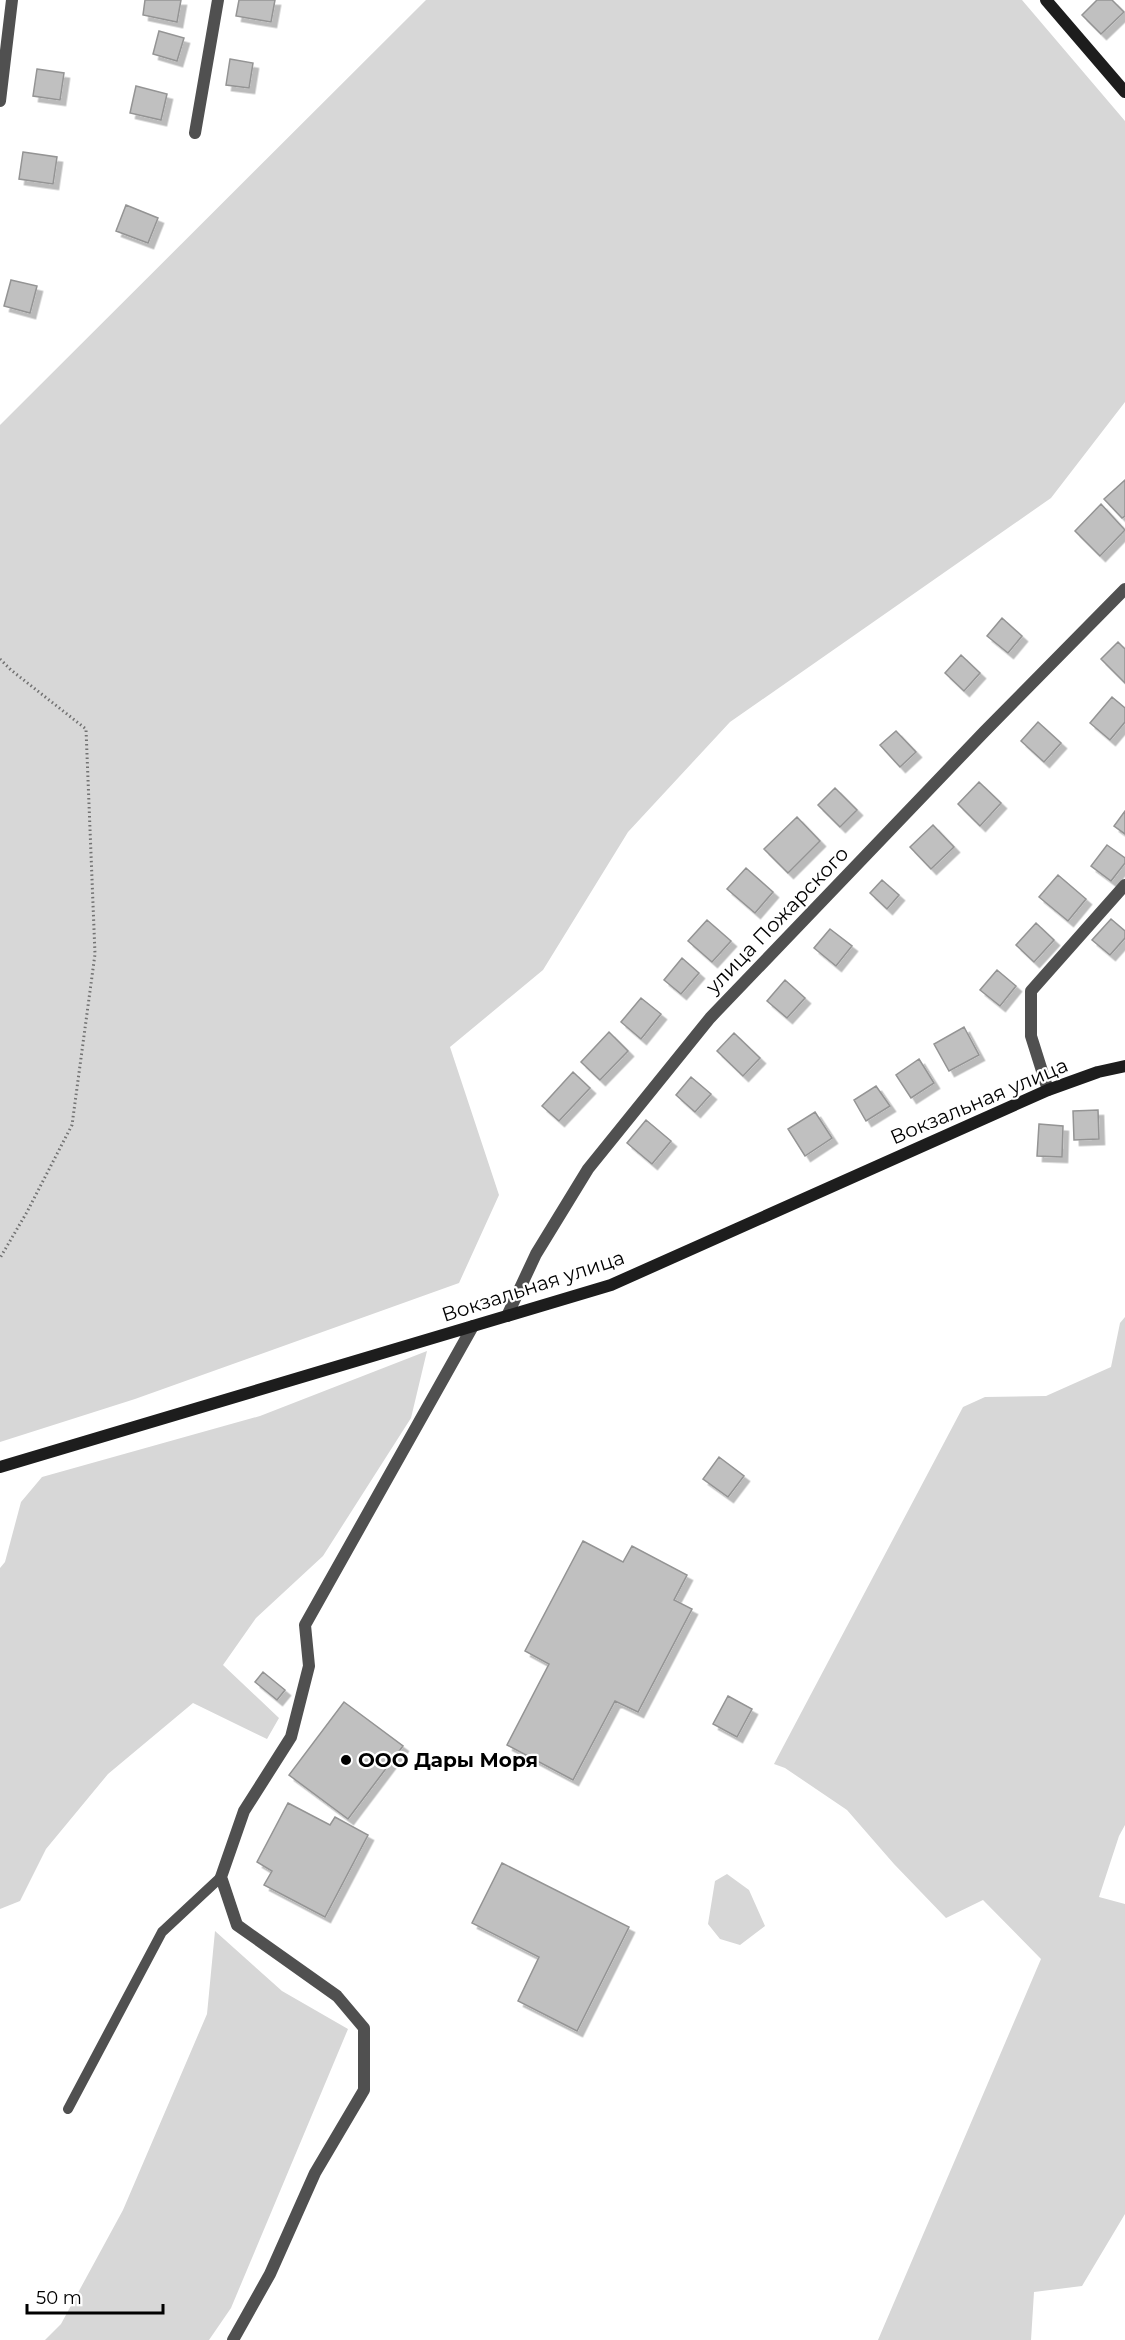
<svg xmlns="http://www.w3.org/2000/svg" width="1125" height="2340" font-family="Montserrat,sans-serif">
<defs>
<filter id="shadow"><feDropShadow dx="5.5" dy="5.5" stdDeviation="0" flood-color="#0004"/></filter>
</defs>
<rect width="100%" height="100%" fill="#fff"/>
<path fill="#d7d7d7" d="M 426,0 L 1022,0 L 1125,121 L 1125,402 L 1051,498 L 730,722 L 628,832 L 543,970 L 450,1047 L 499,1195 L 459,1283 L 135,1399 L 0,1442 L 0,425 Z
M 1125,1317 L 1125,1825 L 1119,1836 L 1099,1897 L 1125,1904 L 1125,2214 L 1082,2286 L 1034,2292 L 1031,2340 L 878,2340 L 1041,1959 L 983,1900 L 946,1918 L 894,1864 L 847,1810 L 785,1768 L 774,1764 L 963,1407 L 985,1397 L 1046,1396 L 1111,1367 L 1120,1323 Z
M 427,1351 L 411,1418 L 323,1556 L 256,1618 L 223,1665 L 279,1718 L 267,1739 L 193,1703 L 108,1774 L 46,1849 L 20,1901 L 0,1909 L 0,1568 L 5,1562 L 21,1502 L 42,1477 L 260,1416 Z
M 727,1874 L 749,1890 L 765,1926 L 740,1945 L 720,1939 L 708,1924 L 715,1881 Z
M 215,1931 L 282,1991 L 348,2029 L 231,2308 L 209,2340 L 45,2340 L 61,2324 L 123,2210 L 207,2014 Z"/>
<path fill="#c0c0c0" stroke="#949494" stroke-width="1.5" filter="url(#shadow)" d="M 145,0 L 181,0 L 177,22 L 143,15 Z
M 239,0 L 275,0 L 271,22 L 236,16 Z
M 1097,0 L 1112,0 L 1124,12 L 1101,34 L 1082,15 Z
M 159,31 L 184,38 L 177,61 L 153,54 Z
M 230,59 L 253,63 L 249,88 L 226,85 Z
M 37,69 L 64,73 L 60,100 L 33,96 Z
M 136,86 L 167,94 L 161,120 L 130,113 Z
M 23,152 L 57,157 L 53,184 L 19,179 Z
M 126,205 L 158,218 L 148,243 L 116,231 Z
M 11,280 L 37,286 L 30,313 L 4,306 Z
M 1125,480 L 1125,516 L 1122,518 L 1104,499 Z
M 1101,504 L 1125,530 L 1100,556 L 1075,531 Z
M 1002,618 L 1022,636 L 1008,653 L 987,636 Z
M 1118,642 L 1125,649 L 1125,683 L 1101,659 Z
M 961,655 L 980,673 L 964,691 L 945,673 Z
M 1112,697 L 1125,708 L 1125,722 L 1110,740 L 1090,723 Z
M 1038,722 L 1061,743 L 1044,762 L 1021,741 Z
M 896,731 L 916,752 L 900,767 L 880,745 Z
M 979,782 L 1001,803 L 980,826 L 958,804 Z
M 835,788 L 857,810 L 840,827 L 818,805 Z
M 1125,811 L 1125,834 L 1114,826 Z
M 797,817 L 820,841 L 788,873 L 764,849 Z
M 933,825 L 954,847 L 931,869 L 910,847 Z
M 1107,845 L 1125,858 L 1125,863 L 1111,881 L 1091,866 Z
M 746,868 L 773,892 L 755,913 L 727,889 Z
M 1058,875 L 1086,899 L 1068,921 L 1039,897 Z
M 882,880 L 899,895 L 887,909 L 870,893 Z
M 1111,919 L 1125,931 L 1125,938 L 1110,955 L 1092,940 Z
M 707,920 L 731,941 L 712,962 L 688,941 Z
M 1036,923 L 1054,940 L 1034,962 L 1016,945 Z
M 830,929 L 852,946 L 836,966 L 814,948 Z
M 682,958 L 699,973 L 681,994 L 664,980 Z
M 997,970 L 1016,986 L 1000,1006 L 980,990 Z
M 785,980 L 805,998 L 787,1018 L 767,1001 Z
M 641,998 L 661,1014 L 641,1039 L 621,1022 Z
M 964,1027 L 979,1055 L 949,1071 L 934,1044 Z
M 609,1032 L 628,1051 L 600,1080 L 581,1062 Z
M 734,1033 L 760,1058 L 743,1076 L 717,1051 Z
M 919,1059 L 934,1083 L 911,1098 L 896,1075 Z
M 573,1072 L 590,1088 L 559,1121 L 542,1106 Z
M 691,1077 L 711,1094 L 695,1112 L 676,1095 Z
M 876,1086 L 890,1106 L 866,1121 L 854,1100 Z
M 1098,1110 L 1099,1139 L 1074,1140 L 1073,1111 Z
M 815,1112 L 832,1138 L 805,1156 L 788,1129 Z
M 646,1120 L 671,1141 L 652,1164 L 627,1143 Z
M 1039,1124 L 1063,1126 L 1062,1157 L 1037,1156 Z
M 719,1457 L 744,1476 L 728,1497 L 703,1479 Z
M 583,1541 L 623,1562 L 632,1546 L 687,1575 L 674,1600 L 692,1609 L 638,1712 L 615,1701 L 573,1780 L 507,1745 L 549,1664 L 525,1651 Z
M 263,1672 L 285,1690 L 277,1700 L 255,1682 Z
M 728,1696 L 752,1709 L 737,1737 L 713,1724 Z
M 344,1702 L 403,1746 L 348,1819 L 289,1775 Z
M 288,1803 L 330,1825 L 335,1817 L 368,1835 L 325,1917 L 264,1885 L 272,1871 L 257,1862 Z
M 502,1863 L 629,1927 L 577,2031 L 518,2001 L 539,1957 L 472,1923 Z"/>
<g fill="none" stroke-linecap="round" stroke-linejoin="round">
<path stroke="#727272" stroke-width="3" stroke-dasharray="1.5 3" stroke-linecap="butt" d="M 0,659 L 11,670 L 86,729 L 95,954 L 72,1125 L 27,1212 L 0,1258"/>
<path stroke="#505050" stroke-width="10" d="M 68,2109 L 162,1932 L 221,1877"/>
<path stroke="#505050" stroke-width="12" d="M 0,101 L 12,0
M 195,133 L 218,0
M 1048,1090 L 1031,1036 L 1031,991 L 1125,885
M 507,1316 L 536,1254 L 588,1169 L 710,1018 L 984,732 L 1125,589
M 233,2340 L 270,2274 L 315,2173 L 364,2090 L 364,2028 L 337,1996 L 237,1925 L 221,1877 L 244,1811 L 291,1737 L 309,1666 L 305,1625 L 473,1326"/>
<path stroke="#1d1d1d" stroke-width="12" d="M 1046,0 L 1125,92
M 0,1467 L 611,1285 L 1048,1090 L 1098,1072 L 1125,1066"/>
</g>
<circle fill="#000" stroke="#fff" stroke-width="2" cx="346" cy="1760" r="6"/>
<g text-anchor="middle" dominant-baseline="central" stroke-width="4.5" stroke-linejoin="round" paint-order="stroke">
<g font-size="20" fill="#000" stroke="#fff">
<text transform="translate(777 920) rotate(-46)">улица Пожарского</text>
<text transform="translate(979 1101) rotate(-23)">Вокзальная улица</text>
<text transform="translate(533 1286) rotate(-18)">Вокзальная улица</text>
</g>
<g font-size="20" font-weight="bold" fill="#000" stroke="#fff" text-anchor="start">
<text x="358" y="1760">ООО Дары Моря</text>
</g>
</g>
<path d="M27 2304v9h136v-9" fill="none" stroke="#000000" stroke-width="3"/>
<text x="36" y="2304" font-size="18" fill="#000000" stroke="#ffffff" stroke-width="4.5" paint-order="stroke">50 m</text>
</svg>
